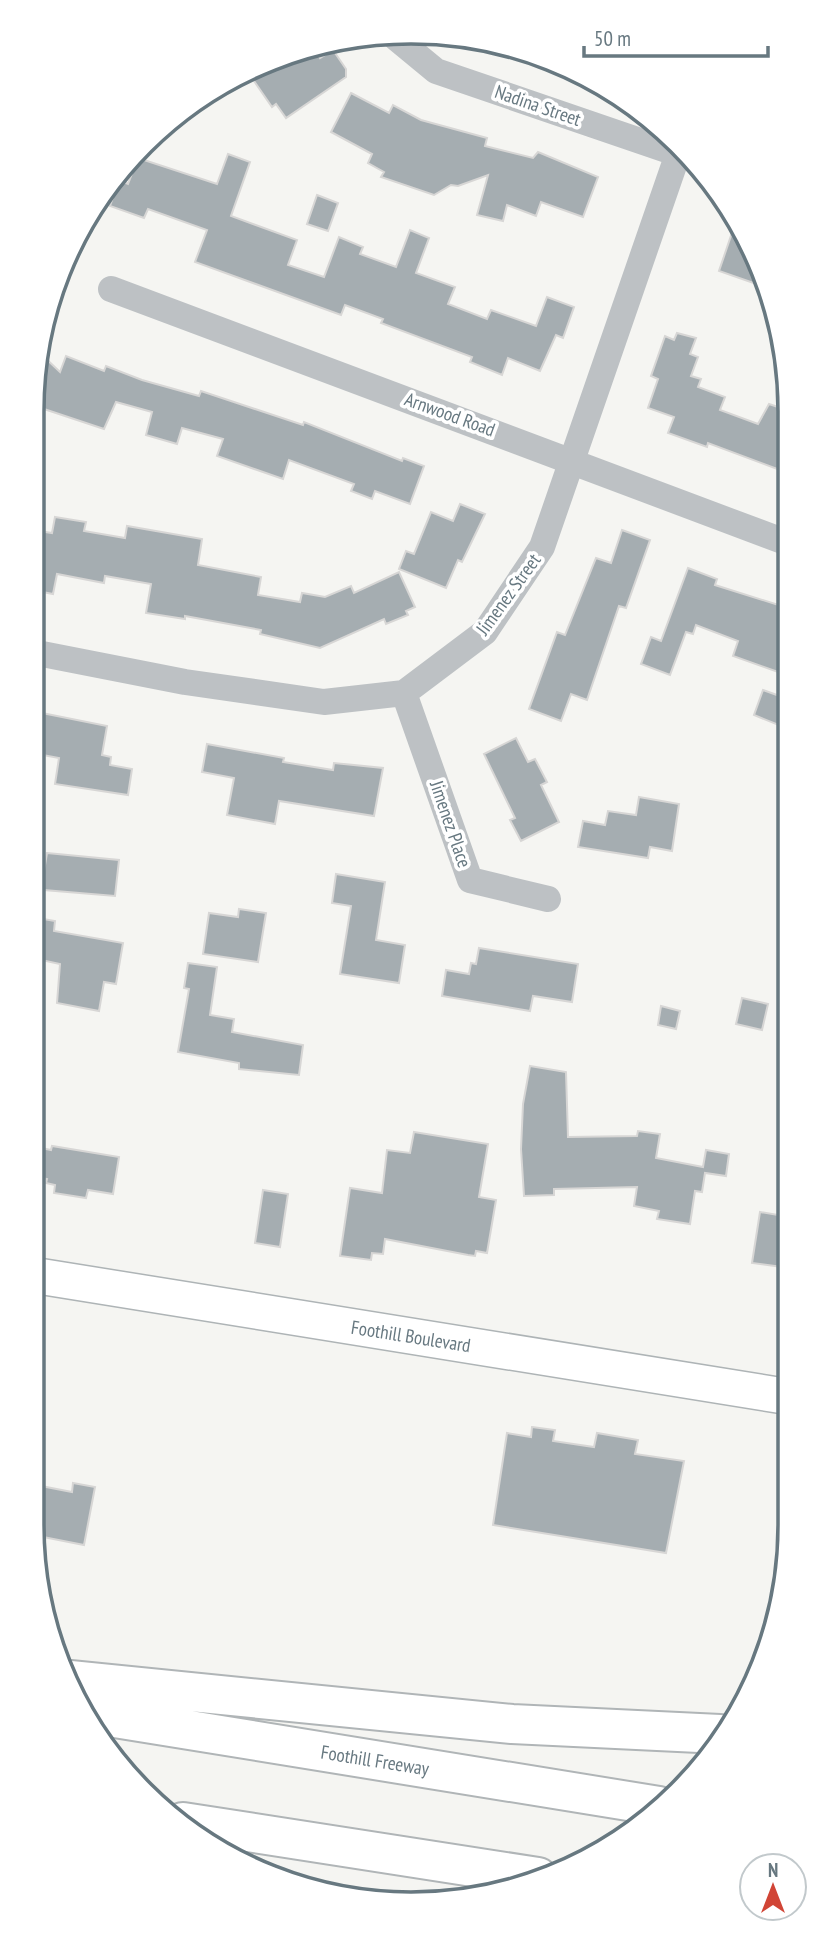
<svg xmlns="http://www.w3.org/2000/svg" width="822" height="1936" font-family="'PT Sans Narrow',sans-serif">
<rect width="100%" height="100%" fill="#f5f5f2"/>
<path fill="#a5adb1" stroke="#d7d6d5" stroke-width="2" d="M 333,50 L 346,69 L 346,77 L 286,118 L 276,104 L 272,107 L 252,78 L 257,75 L 252,68 L 316,51 L 320,58 Z
M 351,93 L 389,113 L 393,105 L 421,120 L 487,138 L 485,146 L 533,158 L 538,152 L 598,177 L 583,217 L 541,202 L 536,216 L 507,205 L 503,221 L 477,215 L 488,175 L 458,186 L 451,185 L 434,195 L 381,177 L 384,172 L 368,163 L 372,154 L 331,132 Z
M 228,154 L 250,162 L 231,216 L 297,240 L 288,265 L 324,277 L 339,237 L 363,247 L 360,254 L 396,267 L 410,230 L 429,238 L 416,273 L 455,287 L 448,304 L 487,319 L 491,310 L 536,326 L 547,297 L 574,307 L 563,338 L 556,335 L 540,371 L 508,358 L 502,375 L 470,362 L 472,357 L 381,323 L 383,319 L 345,305 L 341,315 L 195,262 L 207,230 L 148,209 L 144,218 L 110,206 L 119,180 L 128,184 L 138,158 L 217,184 Z
M 317,195 L 338,203 L 328,231 L 307,224 Z
M 736,221 L 761,265 L 768,288 L 719,271 Z
M 677,333 L 696,338 L 690,354 L 698,357 L 691,376 L 701,379 L 698,387 L 725,397 L 720,410 L 758,424 L 769,404 L 787,410 L 788,473 L 708,443 L 707,447 L 668,433 L 674,417 L 648,408 L 658,379 L 651,376 L 665,336 L 674,340 Z
M 41,354 L 60,372 L 66,356 L 104,371 L 106,366 L 142,380 L 199,396 L 201,391 L 303,425 L 304,422 L 402,461 L 403,458 L 424,466 L 410,504 L 375,491 L 372,499 L 351,491 L 354,484 L 289,460 L 283,479 L 217,456 L 223,439 L 182,428 L 177,444 L 146,435 L 152,412 L 116,402 L 104,429 L 32,405 Z
M 460,504 L 485,514 L 462,562 L 458,560 L 446,588 L 399,569 L 406,551 L 414,554 L 431,512 L 453,521 Z
M 55,517 L 86,522 L 84,531 L 125,538 L 127,526 L 202,539 L 198,565 L 261,577 L 258,595 L 300,602 L 302,593 L 325,597 L 351,586 L 354,593 L 399,572 L 415,607 L 406,611 L 408,615 L 386,624 L 384,619 L 320,648 L 260,634 L 261,630 L 185,616 L 185,619 L 146,613 L 151,584 L 105,576 L 104,583 L 57,574 L 53,594 L 32,590 L 32,568 L 39,531 L 52,533 Z
M 622,530 L 650,540 L 626,608 L 619,606 L 587,700 L 571,694 L 561,721 L 529,709 L 557,632 L 565,635 L 596,558 L 611,563 Z
M 688,568 L 717,579 L 715,585 L 788,608 L 788,645 L 778,672 L 733,656 L 738,641 L 696,625 L 693,634 L 686,632 L 670,675 L 641,664 L 651,637 L 661,641 Z
M 763,690 L 788,699 L 781,726 L 754,715 Z
M 32,711 L 107,726 L 102,755 L 111,757 L 110,765 L 132,769 L 128,795 L 55,784 L 59,758 L 32,753 Z
M 516,738 L 528,762 L 535,759 L 547,782 L 541,785 L 559,822 L 521,841 L 510,820 L 515,818 L 484,754 Z
M 207,744 L 284,758 L 283,762 L 333,770 L 334,763 L 383,768 L 374,816 L 279,801 L 275,824 L 227,815 L 234,778 L 202,772 Z
M 639,797 L 679,804 L 672,851 L 650,847 L 648,858 L 578,847 L 583,821 L 605,825 L 608,811 L 636,815 Z
M 47,853 L 119,860 L 115,896 L 32,889 L 32,869 L 44,871 Z
M 336,874 L 385,882 L 376,940 L 405,945 L 399,983 L 340,974 L 351,906 L 332,903 Z
M 239,909 L 266,913 L 258,962 L 203,954 L 209,913 L 238,917 Z
M 32,917 L 55,921 L 54,931 L 123,943 L 116,984 L 104,982 L 99,1011 L 57,1003 L 60,964 L 32,958 Z
M 479,948 L 578,964 L 572,1002 L 533,996 L 530,1011 L 442,996 L 446,970 L 469,974 L 471,963 L 476,964 Z
M 188,963 L 217,967 L 210,1015 L 234,1019 L 232,1032 L 303,1045 L 299,1075 L 239,1069 L 239,1063 L 178,1052 L 189,989 L 184,988 Z
M 742,998 L 768,1004 L 762,1030 L 736,1024 Z
M 661,1006 L 680,1011 L 676,1029 L 658,1025 Z
M 530,1066 L 566,1072 L 568,1137 L 637,1136 L 638,1131 L 660,1134 L 656,1158 L 703,1167 L 706,1150 L 729,1154 L 726,1176 L 705,1173 L 702,1192 L 695,1191 L 690,1224 L 657,1219 L 659,1211 L 634,1206 L 637,1187 L 554,1189 L 554,1195 L 524,1196 L 521,1149 L 523,1104 Z
M 414,1132 L 488,1144 L 479,1197 L 496,1200 L 487,1253 L 476,1251 L 475,1256 L 468,1255 L 385,1239 L 383,1254 L 372,1253 L 371,1260 L 340,1256 L 350,1188 L 382,1193 L 387,1150 L 410,1153 Z
M 32,1146 L 51,1150 L 52,1146 L 119,1157 L 113,1194 L 88,1190 L 86,1198 L 54,1193 L 55,1185 L 46,1183 L 47,1179 L 32,1176 Z
M 263,1190 L 288,1194 L 280,1247 L 255,1243 Z
M 760,1212 L 790,1217 L 790,1268 L 752,1263 Z
M 532,1427 L 555,1430 L 553,1441 L 594,1447 L 597,1433 L 638,1440 L 635,1454 L 684,1461 L 666,1553 L 493,1525 L 507,1433 L 531,1437 Z
M 73,1483 L 95,1487 L 84,1545 L 33,1535 L 41,1486 L 72,1492 Z"/>
<g fill="none" stroke-linecap="round" stroke-linejoin="round">
<defs>
<path id="major" d="M 32,1275 L 790,1397"/>
<path id="highway" d="M 70,1680 L 512,1724 L 720,1734
M 90,1714 L 659,1806
M 183,1822 L 538,1877"/>
</defs>
<use href="#major" stroke="#aeb4b6" stroke-width="38"/>
<use href="#highway" stroke="#b0b5b7" stroke-width="42"/>
<path stroke="#bdc1c4" stroke-width="26" d="M 396,33 L 396,38 L 436,71 L 690,158
M 111,289 L 788,543
M 32,652 L 185,682 L 324,702 L 404,693 L 485,632 L 542,547 L 680,148
M 404,693 L 470,880 L 548,899"/>
<use href="#major" stroke="#fff" stroke-width="35"/>
<use href="#highway" stroke="#fff" stroke-width="38"/>
</g>
<g text-anchor="middle" dominant-baseline="central" stroke-width="7" stroke-linejoin="round" paint-order="stroke">
<g font-size="19" fill="#677880" stroke="#fff">
<text transform="translate(538 105) rotate(19)">Nadina Street</text>
<text transform="translate(450 414) rotate(20)">Arnwood Road</text>
<text transform="translate(508 594) rotate(-54)">Jimenez Street</text>
<text transform="translate(451 824) rotate(71)">Jimenez Place</text>
<text transform="translate(411 1336) rotate(9)">Foothill Boulevard</text>
<text transform="translate(375 1760) rotate(9)">Foothill Freeway</text>
</g>
</g>
<path d="M0 0H822V1936H0ZM411 44H411A367 367 0 0 1 778 411V1525A367 367 0 0 1 411 1892H411A367 367 0 0 1 44 1525V411A367 367 0 0 1 411 44Z" fill="#fff" fill-rule="evenodd"/>
<path fill="none" stroke="#677880" stroke-width="3.5" d="M411 44H411A367 367 0 0 1 778 411V1525A367 367 0 0 1 411 1892H411A367 367 0 0 1 44 1525V411A367 367 0 0 1 411 44Z"/>
<g transform="translate(773 1887)"><circle r="33" fill="#ffffff" stroke="#c2c9cc" stroke-width="2"/>
<path d="M0-5L12 26L0 18L-12 26Z" fill="#d14536"/>
<text y="-10" font-size="19" font-weight="bold" text-anchor="middle" fill="#677880">N</text>
</g>
<path d="M584 46v10h184v-10" fill="none" stroke="#677880" stroke-width="3.5"/>
<text x="594" y="46" font-size="21" fill="#677880" stroke="#ffffff" stroke-width="5" paint-order="stroke">50 m</text>
</svg>
